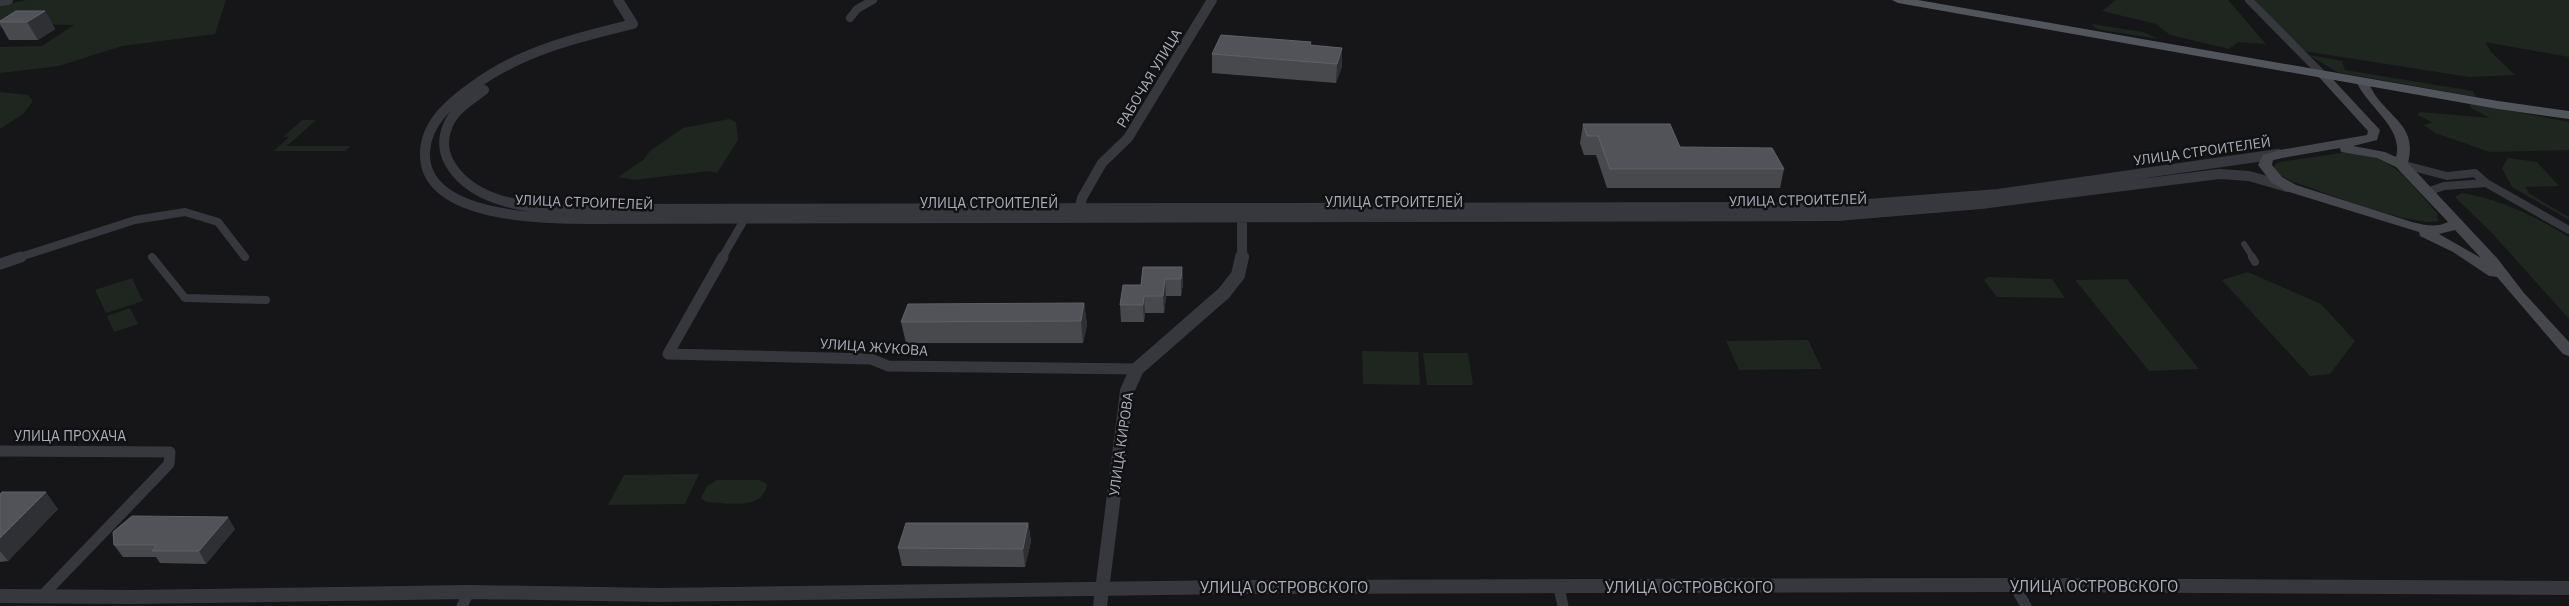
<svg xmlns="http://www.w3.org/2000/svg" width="2569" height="606" font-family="'IBM Plex Sans',sans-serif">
<rect width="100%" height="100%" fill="#161618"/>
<path fill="#1e261f" d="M 27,0 L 226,0 L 215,34 L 122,46 L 59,66 L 0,73 L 0,47 L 42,46 L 74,25 L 28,24 L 0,28 L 0,5 Z
M 2116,0 L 2228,0 L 2266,44 L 2238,42 L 2229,49 L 2170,35 L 2156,24 L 2102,11 Z
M 2255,0 L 2569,0 L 2569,57 L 2485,42 L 2491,52 L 2515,75 L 2469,77 L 2303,51 Z
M 2092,24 L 2143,32 L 2159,39 L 2101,30 L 2095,28 Z
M 2309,55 L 2342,61 L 2345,70 L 2473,91 L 2476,97 L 2337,72 Z
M 0,92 L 28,95 L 33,101 L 23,114 L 0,129 Z
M 2469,103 L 2569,122 L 2569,150 L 2490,152 L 2435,133 L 2424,125 L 2432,122 L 2417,115 L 2420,112 L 2490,118 L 2471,108 Z
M 729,119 L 736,122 L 738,140 L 717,173 L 710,171 L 634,180 L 618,177 L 643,160 L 650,151 L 683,128 Z
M 302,120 L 316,120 L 287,146 L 351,146 L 345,151 L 274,151 L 289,137 L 283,137 Z
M 2341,153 C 2392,151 2407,180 2437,213 L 2438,221 C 2414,228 2322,191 2293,182 L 2278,174 L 2274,169 L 2275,164 L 2280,162 Z
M 2508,158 L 2537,162 L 2559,186 L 2525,187 L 2530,194 L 2569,217 L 2569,220 L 2512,187 L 2502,168 Z
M 2462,193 C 2501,199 2536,217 2569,237 L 2569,319 L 2492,233 L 2455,197 Z
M 2248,272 L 2321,304 L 2355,341 L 2330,374 L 2310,376 L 2222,280 Z
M 1988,277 L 2052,279 L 2065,298 L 1997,297 L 1984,280 Z
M 132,278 L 143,301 L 106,313 L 95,290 Z
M 2127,279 L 2199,369 L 2149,371 L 2075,280 Z
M 130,308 L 138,324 L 114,332 L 107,316 Z
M 1808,340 L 1822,369 L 1739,370 L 1726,341 Z
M 1362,351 L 1418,352 L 1420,385 L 1363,384 Z
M 1423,353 L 1468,353 L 1473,385 L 1427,385 Z
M 699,474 L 685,504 L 608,505 L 624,475 Z
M 717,480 L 759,480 L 767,484 C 764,511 726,503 706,502 L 701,498 L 707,486 Z"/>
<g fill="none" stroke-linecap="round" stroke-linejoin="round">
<path stroke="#37383d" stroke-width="6" d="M 2244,244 L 2253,258"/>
<path stroke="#37383d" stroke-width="8" d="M 152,257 L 185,298 L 266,300
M 2252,257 L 2255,262"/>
<path stroke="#37383d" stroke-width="8" d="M 2249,0 L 2322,74
M 850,18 L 857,9 L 873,0
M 2401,164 L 2447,176 L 2475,173 L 2486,183 L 2569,230
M 2427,192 L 2444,186 L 2486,183
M 17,258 L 135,220 L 185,212 L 218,222 L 245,257
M 722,258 L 748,213"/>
<path stroke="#37383d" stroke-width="11" d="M 723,257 L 668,354 L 871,359 L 888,366 L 1137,369
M 0,264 L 21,257
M 0,451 L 170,452 L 169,464 L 42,596
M 2014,585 L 2026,606
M 1559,588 L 1563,606
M 462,606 L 469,592"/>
<path stroke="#37383d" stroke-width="10" d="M 618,0 L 633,24
M 0,1 L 8,0
M 633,24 C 579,37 521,51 475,85 C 452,101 426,122 425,152 C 422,219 546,219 591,219 L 1837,216 L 1981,204 L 2219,174 L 2249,176 L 2287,187
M 484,90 C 472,99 457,108 450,121 C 443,134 442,149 449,162 C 469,199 518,207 557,209 L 1829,207 L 1998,194 L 2278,154
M 1242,209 L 1242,258
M 1078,215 L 1082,198 L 1102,163 L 1128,138 L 1212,0"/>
<path stroke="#37383d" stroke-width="14" d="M 0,596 L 131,597 L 469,592 L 659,595 L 1233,587 L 2014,585 L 2569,588
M 1100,606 L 1127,391 L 1137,369 L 1224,293 L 1238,275 L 1242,257"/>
<path fill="#45474d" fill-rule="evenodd" d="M 2322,70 L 2326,72 L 2380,130 L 2377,140 L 2353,146 L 2385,152 L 2396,157 C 2404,128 2368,108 2356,81 L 2358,79 L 2366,79 C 2370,85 2373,93 2378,99 C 2397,122 2416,130 2408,163 L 2497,258 L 2524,293 L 2569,342 L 2569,356 L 2563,354 L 2497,277 L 2489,276 L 2453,252 L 2420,236 L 2419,232 L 2286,191 L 2272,183 L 2258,165 L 2263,155 L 2280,150 L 2367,135 L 2368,131 L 2318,76 L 2318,72 ZM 2340,148 L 2341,152 L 2377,158 L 2396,167 L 2448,222 C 2436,228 2425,225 2412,222 L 2296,185 L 2282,177 L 2272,165 L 2273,160 L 2282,158 ZM 2455,230 L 2481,258 L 2439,234 Z"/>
<path fill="#53555c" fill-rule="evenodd" d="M 1892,0 L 1918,0 L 2498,101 L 2569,111 L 2569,119 L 2498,109 L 1898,3 Z"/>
</g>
<path fill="#47494d" d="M 45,11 L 55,29 L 38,40 L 9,40 L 0,24 L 0,21 Z
M 1311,45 L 1342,66 L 1336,83 L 1212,73 L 1212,54 Z
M 1583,124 L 1680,147 L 1784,169 L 1780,188 L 1607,188 L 1596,155 L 1584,155 L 1580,143 Z
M 1182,267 L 1183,283 L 1181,296 L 1166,296 L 1164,313 L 1145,313 L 1144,322 L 1121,322 L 1120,305 L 1141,285 Z
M 1084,303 L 1087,325 L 1083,343 L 906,343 L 901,322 Z
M 0,494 L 58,509 L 8,561 L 0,562 Z
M 1028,523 L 1031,541 L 1025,567 L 902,566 L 898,548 Z
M 235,529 L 206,564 L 160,563 L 156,557 L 123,557 L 114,545 Z"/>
<path fill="#2f3033" d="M 45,11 L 55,29 L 38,40 L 27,22 Z
M 1342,48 L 1342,66 L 1336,83 L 1337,64 Z
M 1182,267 L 1183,283 L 1181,296 L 1181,279 Z
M 1165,279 L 1166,296 L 1164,313 L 1163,296 Z
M 1144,296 L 1145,313 L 1144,322 L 1143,305 Z
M 1084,303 L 1087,325 L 1083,343 L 1081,321 Z
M 46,492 L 58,509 L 8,561 L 0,551 L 0,538 Z
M 228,517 L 235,529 L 206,564 L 199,551 Z
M 1028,523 L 1031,541 L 1025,567 L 1023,549 Z"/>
<path fill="#525359" stroke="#5f6168" d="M 16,11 L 45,11 L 27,22 L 0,22 L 0,21 Z
M 1221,35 L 1311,42 L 1310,45 L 1342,48 L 1337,64 L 1212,54 Z
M 1583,124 L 1670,124 L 1680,147 L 1772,148 L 1784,169 L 1610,169 L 1598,136 L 1587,136 Z
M 1143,267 L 1182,267 L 1181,279 L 1165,279 L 1163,296 L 1144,296 L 1143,305 L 1120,305 L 1123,285 L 1141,285 Z
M 1084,303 L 1081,321 L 901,322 L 908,304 Z
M 2,492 L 46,492 L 0,538 L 0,494 Z
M 132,516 L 228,517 L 199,551 L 152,551 L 157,545 L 114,545 L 113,532 Z
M 906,523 L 1028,523 L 1023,549 L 898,548 Z"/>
<g text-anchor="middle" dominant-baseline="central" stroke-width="5" stroke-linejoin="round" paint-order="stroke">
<g font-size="14" fill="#a8adb8" stroke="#111113">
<text transform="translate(1149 78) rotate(-59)">РАБОЧАЯ УЛИЦА</text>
<text transform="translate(2202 151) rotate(-8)">УЛИЦА СТРОИТЕЛЕЙ</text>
<text transform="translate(1798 200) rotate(-1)">УЛИЦА СТРОИТЕЛЕЙ</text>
<text transform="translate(584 202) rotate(2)">УЛИЦА СТРОИТЕЛЕЙ</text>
<text x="1394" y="202">УЛИЦА СТРОИТЕЛЕЙ</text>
<text x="989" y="203">УЛИЦА СТРОИТЕЛЕЙ</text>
<text transform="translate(874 347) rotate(4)">УЛИЦА ЖУКОВА</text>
<text x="70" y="436">УЛИЦА ПРОХАЧА</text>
<text transform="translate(1121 444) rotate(-82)">УЛИЦА КИРОВА</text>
</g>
<g font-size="16" fill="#a8adb8" stroke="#111113">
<text x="2094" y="586">УЛИЦА ОСТРОВСКОГО</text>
<text x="1284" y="587">УЛИЦА ОСТРОВСКОГО</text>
<text x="1689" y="587">УЛИЦА ОСТРОВСКОГО</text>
</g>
</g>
</svg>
